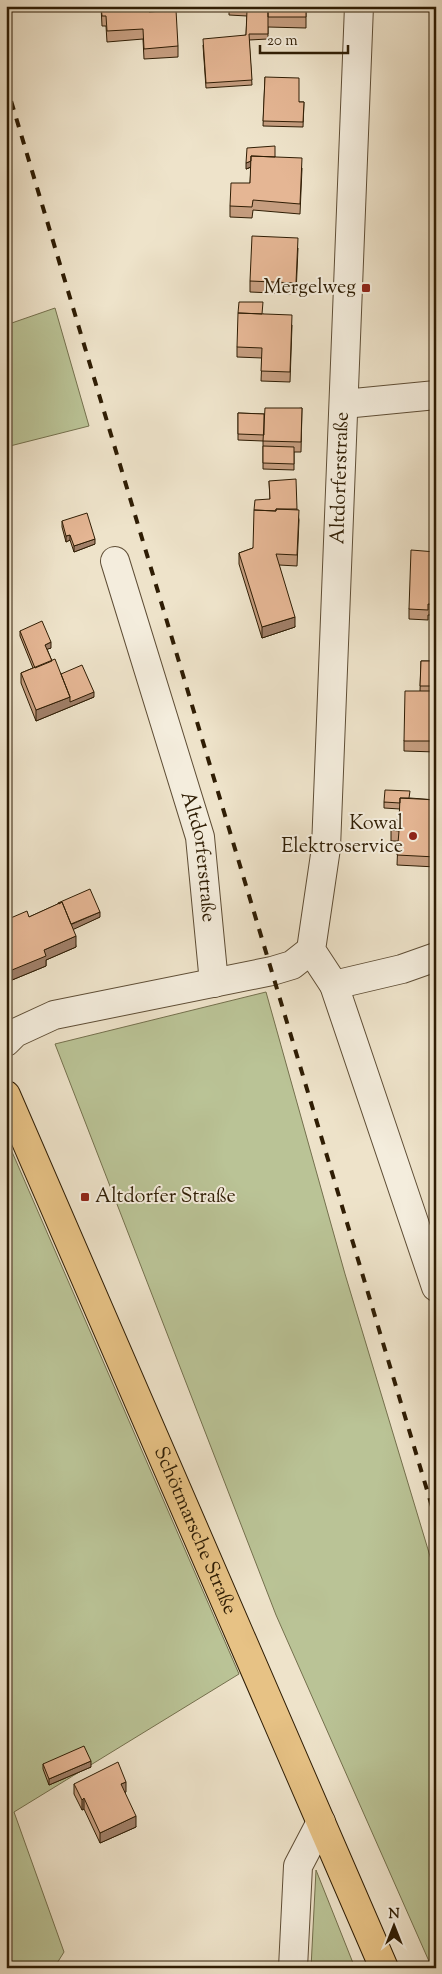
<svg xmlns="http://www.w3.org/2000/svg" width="442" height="1974" font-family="'Sorts Mill Goudy',serif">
<rect width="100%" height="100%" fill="#eee3ca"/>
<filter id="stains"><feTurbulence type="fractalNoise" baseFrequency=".004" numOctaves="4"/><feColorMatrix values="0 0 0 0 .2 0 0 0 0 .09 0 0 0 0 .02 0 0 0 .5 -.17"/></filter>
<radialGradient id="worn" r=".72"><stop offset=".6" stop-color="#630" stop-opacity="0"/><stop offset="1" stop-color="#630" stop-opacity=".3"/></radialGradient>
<path fill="#bac396" stroke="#74704d" d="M 55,308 L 89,426 L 6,447 L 6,325 Z
M 266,992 L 345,1274 L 436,1576 L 436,1968 L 432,1968 L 276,1615 L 55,1044 Z
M 6,1138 L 239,1674 L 14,1812 L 64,1952 L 54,1968 L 6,1968 Z
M 316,1870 L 355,1968 L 311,1968 Z"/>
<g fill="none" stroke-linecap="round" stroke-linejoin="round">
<defs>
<g id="minor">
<path d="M 359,6 L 326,848 L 311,950 L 334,985 L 436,1287"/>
<path d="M 344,404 L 436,395"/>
<path id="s1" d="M 115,561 L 200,837 L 214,983"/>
<path d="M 334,985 L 402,969 L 436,957"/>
<path d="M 6,1042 L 15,1033 L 54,1015 L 272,971 L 292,965 L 311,950"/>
<path d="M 293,1968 L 298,1866 L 321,1822"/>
</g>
<g id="major">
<path id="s2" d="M 6,1095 L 384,1968"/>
</g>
</defs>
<use href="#minor" stroke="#5f4e36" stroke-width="30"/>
<use href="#major" stroke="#2f1d04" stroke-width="30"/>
<use href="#minor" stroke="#f4eddd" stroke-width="28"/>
<use href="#major" stroke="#e7c285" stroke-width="28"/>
<path stroke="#2f1d04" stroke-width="4" stroke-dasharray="9 9" stroke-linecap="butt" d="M 6,84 L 436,1520"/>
</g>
<path fill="#c59d7f" stroke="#2f1d04" d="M 101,6 L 149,6 L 149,12 L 178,46 L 178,57 L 144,59 L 143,39 L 107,42 L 106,26 L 102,26 Z
M 229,6 L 314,6 L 314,10 L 306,10 L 306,28 L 268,27 L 268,39 L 249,40 L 252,85 L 206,88 L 203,45 L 246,35 L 247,16 L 229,15 Z
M 265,77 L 299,102 L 304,102 L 303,127 L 263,126 Z
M 275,157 L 302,168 L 300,214 L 253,210 L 252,218 L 230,217 L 230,206 L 250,183 L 251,167 L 246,169 Z
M 298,248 L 296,294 L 250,292 L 250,281 Z
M 263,314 L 292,325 L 290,382 L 261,381 L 262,358 L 237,357 L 237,347 Z
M 302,408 L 301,452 L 294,452 L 294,470 L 263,469 L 263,441 L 238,440 L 238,413 L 264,414 Z
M 269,481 L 297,509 L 299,520 L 297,566 L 279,565 L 295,627 L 262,638 L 239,564 L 239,553 L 253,548 L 270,499 Z
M 62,521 L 95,544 L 74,552 L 70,540 L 66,542 L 62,527 Z
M 436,552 L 436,615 L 428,615 L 428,620 L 409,619 L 409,609 Z
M 20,631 L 51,648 L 47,649 L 52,661 L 61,674 L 94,697 L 36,721 L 21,683 L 21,673 L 33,668 L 20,636 Z
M 421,661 L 436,661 L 436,752 L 404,751 L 404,741 L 420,691 Z
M 410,798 L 436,800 L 436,867 L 397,865 L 398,841 L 391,841 L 391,830 L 399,820 L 400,809 L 384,808 L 384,802 Z
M 58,903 L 100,917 L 73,929 L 76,947 L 46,960 L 46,966 L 12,980 L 6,966 L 6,920 L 29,917 L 58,904 Z
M 43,1764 L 91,1767 L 49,1785 L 43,1769 Z
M 74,1784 L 126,1792 L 125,1793 L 136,1827 L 100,1843 L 84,1809 L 82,1810 L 74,1794 Z"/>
<path fill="#a07f68" stroke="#2f1d04" d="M 251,161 L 251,167 L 246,169 L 246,163 Z
M 70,535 L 70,540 L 66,542 L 66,536 Z
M 95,539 L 95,544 L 74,552 L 74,546 Z
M 295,617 L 295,627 L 262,638 L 262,627 Z
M 51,642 L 51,648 L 45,650 L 45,645 Z
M 94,692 L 94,697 L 36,721 L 36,710 L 70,697 Z
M 100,912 L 100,917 L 70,931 L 70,925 Z
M 76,936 L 76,947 L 46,960 L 46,966 L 12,980 L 12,970 L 44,950 Z
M 91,1761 L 91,1767 L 49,1785 L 49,1779 Z
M 126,1782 L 126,1792 L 121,1794 L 121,1784 Z
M 84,1798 L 84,1809 L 82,1810 L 82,1800 Z
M 136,1816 L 136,1827 L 100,1843 L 100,1833 Z"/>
<path fill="#e5b694" stroke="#2f1d04" d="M 101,6 L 149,6 L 149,12 L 176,10 L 178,46 L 144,49 L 143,29 L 107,31 L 106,16 L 102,16 Z
M 268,6 L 306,6 L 306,17 L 268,17 Z
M 247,10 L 268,11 L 268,34 L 249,34 L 252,80 L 206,83 L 203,39 L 246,35 Z
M 265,77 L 299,78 L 299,102 L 304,102 L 303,122 L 263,121 Z
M 275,146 L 275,157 L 251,156 L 251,161 L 246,163 L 247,148 Z
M 251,156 L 302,158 L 300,204 L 253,200 L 252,207 L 230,206 L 231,183 L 250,183 Z
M 252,236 L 298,238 L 296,283 L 250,281 Z
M 239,302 L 263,302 L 262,314 L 238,313 Z
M 238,313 L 292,315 L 290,372 L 261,371 L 262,348 L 237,347 Z
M 265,408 L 302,408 L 301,442 L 263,441 Z
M 238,413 L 264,414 L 264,435 L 238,434 Z
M 263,446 L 294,447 L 294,464 L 263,463 Z
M 296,479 L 297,509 L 276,509 L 276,511 L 254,510 L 255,500 L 270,499 L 269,481 Z
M 276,509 L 299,510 L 297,555 L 276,554 L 295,617 L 262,627 L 239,553 L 253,548 L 254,510 L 276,511 Z
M 87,513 L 95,539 L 74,546 L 70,535 L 66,536 L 62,521 Z
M 411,550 L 436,552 L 436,605 L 428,604 L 428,610 L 409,609 Z
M 42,621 L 51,642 L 45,645 L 52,661 L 35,668 L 20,631 Z
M 55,659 L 70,697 L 36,710 L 21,673 Z
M 421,661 L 436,661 L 436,686 L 420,686 Z
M 82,665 L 94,692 L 70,702 L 70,697 L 61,674 Z
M 405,691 L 436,691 L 436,741 L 404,741 Z
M 385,790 L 410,791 L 409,798 L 400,798 L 400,803 L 384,802 Z
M 400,798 L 436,800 L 436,857 L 397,855 L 399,831 L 391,830 L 391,820 L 399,820 Z
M 90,889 L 100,912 L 71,924 L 62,902 L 59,904 L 58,903 Z
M 62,902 L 76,936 L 44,950 L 46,956 L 12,970 L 6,956 L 6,920 L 27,911 L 29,917 Z
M 84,1746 L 91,1761 L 49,1779 L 43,1764 Z
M 118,1762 L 126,1782 L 121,1784 L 136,1816 L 100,1833 L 84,1798 L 82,1800 L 74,1784 Z"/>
<g fill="#8f2418" stroke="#f4eddd" stroke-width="2">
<rect x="361" y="283" width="10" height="10" rx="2.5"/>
<circle cx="413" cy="836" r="5"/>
<rect x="80" y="1192" width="10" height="10" rx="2.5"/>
</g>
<g text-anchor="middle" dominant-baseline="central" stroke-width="4" stroke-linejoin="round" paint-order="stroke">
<g font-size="20" fill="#2f1d04" stroke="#f4eddd" text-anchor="end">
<text x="356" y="288">Mergelweg</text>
<text x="403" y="824">Kowal<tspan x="403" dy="23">Elektroservice</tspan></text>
<text x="95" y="1197" text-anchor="start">Altdorfer Straße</text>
</g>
<g font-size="20" fill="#2f1d04" stroke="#f4eddd">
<text transform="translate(341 478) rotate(-88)">Altdorferstraße</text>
<text stroke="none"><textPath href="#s1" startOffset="308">Altdorferstraße</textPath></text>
<text stroke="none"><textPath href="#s2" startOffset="475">Schötmarsche Straße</textPath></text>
</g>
</g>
<rect width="442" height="1974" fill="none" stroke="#eee3ca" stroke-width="25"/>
<rect x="8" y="8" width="427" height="1959" fill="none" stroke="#2f1d04" stroke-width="2.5"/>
<rect x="12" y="12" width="417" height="1949" fill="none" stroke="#2f1d04"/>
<g transform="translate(394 1926)" stroke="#f4eddd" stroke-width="4" paint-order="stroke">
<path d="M0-4L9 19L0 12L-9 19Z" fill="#2f1d04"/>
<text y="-8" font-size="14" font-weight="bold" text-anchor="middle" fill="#2f1d04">N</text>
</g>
<path d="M260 45v8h88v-8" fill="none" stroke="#2f1d04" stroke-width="2.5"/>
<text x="267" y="45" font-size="15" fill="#2f1d04" stroke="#f4eddd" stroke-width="4" paint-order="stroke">20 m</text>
<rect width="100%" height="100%" filter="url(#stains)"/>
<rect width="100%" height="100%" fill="url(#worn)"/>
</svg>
